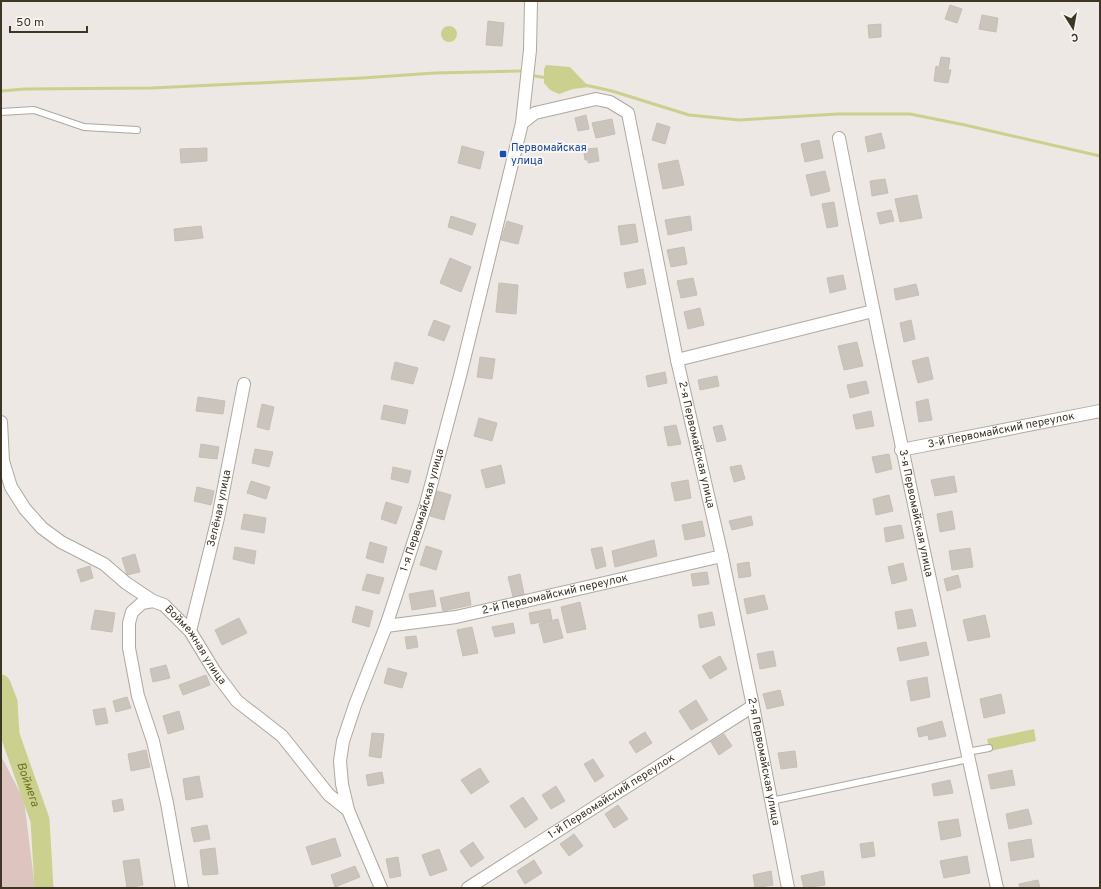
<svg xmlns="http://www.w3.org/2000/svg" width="1101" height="889" font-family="Overpass,sans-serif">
<rect width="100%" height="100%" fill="#ede8e4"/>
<path fill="#ddc4be" d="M 1,756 L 24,800 L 35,888 L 1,888 Z"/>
<path fill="#cbd08e" d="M441 34a8 8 0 1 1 16 0a8 8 0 1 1-16 0Z
M 546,65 L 570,67 L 589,87 L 573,89 L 559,94 L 550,90 L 544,83 L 544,69 Z
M 1034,729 L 1036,741 L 990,751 L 987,739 Z"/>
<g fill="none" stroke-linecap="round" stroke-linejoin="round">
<path stroke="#cbd08e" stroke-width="3" d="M 535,76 L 548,78
M 585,85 L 612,91 L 689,115 L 739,120 L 838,114 L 910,114 L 965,125 L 1100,156
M 1,91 L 24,89 L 152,88 L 362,78 L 435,73 L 521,71"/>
<path stroke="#cbd08e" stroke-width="19" id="s1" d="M 1,684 L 8,702 L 10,735 L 40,820 L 44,888"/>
</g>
<path fill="#cbc4bc" stroke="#c7bfb6" d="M 950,5 L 962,9 L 957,23 L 945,19 Z
M 982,15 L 998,18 L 996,32 L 979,29 Z
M 488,21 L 504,23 L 502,46 L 486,45 Z
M 881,24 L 881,37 L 869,38 L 868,25 Z
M 941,57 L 950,58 L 948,70 L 951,70 L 948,83 L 934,81 L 936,66 L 939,67 Z
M 586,115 L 589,129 L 578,131 L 575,118 Z
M 612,119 L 615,134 L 596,138 L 592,123 Z
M 657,123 L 670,127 L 665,144 L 652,140 Z
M 881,133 L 885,148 L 868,152 L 865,137 Z
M 819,140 L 823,158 L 805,162 L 801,144 Z
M 462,146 L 484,152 L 480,169 L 458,163 Z
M 207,148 L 207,161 L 181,163 L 180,149 Z
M 597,148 L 599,161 L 588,163 L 588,160 L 585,160 L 584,153 L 588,152 L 587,149 Z
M 678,160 L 684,185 L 663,189 L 658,164 Z
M 825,171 L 830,191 L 811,196 L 806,175 Z
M 885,179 L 888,193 L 872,196 L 870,181 Z
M 917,195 L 922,218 L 900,222 L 895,199 Z
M 834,202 L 838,226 L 827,228 L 822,204 Z
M 891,210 L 894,221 L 880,224 L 877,213 Z
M 451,216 L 476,224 L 472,235 L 448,227 Z
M 690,216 L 692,230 L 668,235 L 665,220 Z
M 507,221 L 523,226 L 518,244 L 501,240 Z
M 635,224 L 638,242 L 621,245 L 618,226 Z
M 201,226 L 203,238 L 175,241 L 174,229 Z
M 684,247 L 687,264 L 671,267 L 667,250 Z
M 450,258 L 471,267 L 461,292 L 440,283 Z
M 643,269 L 646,284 L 627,288 L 624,273 Z
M 843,275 L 846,289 L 830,293 L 827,278 Z
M 693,278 L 697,295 L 681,298 L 677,281 Z
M 499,283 L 518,285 L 516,314 L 496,312 Z
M 916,284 L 919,295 L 896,300 L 894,289 Z
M 700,308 L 704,325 L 688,329 L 684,312 Z
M 434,320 L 450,326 L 444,341 L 428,335 Z
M 911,320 L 915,339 L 904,342 L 900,323 Z
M 857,342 L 863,366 L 844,370 L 838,346 Z
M 480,357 L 495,359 L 492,379 L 477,377 Z
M 928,357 L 933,379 L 918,383 L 912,361 Z
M 395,362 L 418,368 L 413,384 L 391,379 Z
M 665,372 L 667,383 L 648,387 L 646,376 Z
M 717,376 L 719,386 L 700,390 L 698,380 Z
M 866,381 L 869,393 L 850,398 L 847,385 Z
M 198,397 L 225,401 L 223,414 L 196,411 Z
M 928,399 L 932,420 L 919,422 L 916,402 Z
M 262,404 L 274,407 L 269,430 L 257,427 Z
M 384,405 L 408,410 L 405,424 L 381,419 Z
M 871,411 L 874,426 L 856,429 L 853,415 Z
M 479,418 L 497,423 L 492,441 L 474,436 Z
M 676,425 L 681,444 L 668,446 L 664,427 Z
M 722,425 L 726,440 L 717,442 L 713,427 Z
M 201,444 L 219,447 L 217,459 L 199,457 Z
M 255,449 L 273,452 L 269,467 L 252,463 Z
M 889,454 L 892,469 L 876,473 L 872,457 Z
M 501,465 L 505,483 L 486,488 L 481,470 Z
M 741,465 L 745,479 L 734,482 L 730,467 Z
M 393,467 L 411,471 L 408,483 L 391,479 Z
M 954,476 L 957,492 L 935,496 L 931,480 Z
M 688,480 L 691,498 L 675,501 L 671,483 Z
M 251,481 L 270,487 L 266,499 L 247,493 Z
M 197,487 L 214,491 L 211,505 L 194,501 Z
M 437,491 L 451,495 L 444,520 L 430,516 Z
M 889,495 L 893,511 L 876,515 L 873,499 Z
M 386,502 L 402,507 L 396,524 L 381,519 Z
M 952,511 L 955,529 L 940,532 L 937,514 Z
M 244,514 L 266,518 L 264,533 L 241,529 Z
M 751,516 L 753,525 L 732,530 L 729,521 Z
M 702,521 L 705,536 L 685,540 L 682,525 Z
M 901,525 L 904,538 L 886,542 L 884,528 Z
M 654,540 L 657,556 L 615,567 L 612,551 Z
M 370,542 L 387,547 L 383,563 L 366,558 Z
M 426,546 L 442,551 L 436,570 L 420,565 Z
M 235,547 L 256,551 L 254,564 L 233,559 Z
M 602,547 L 606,566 L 596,569 L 591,549 Z
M 970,548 L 973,567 L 952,570 L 949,551 Z
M 135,554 L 140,572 L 127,575 L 122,558 Z
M 749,562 L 751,576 L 739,578 L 737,564 Z
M 903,563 L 907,580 L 892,584 L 888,567 Z
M 90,566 L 93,578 L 81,582 L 77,570 Z
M 707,572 L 709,584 L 693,586 L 691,574 Z
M 367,574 L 384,578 L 379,594 L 362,590 Z
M 520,574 L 524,594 L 513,597 L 508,577 Z
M 958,575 L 961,587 L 947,591 L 944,579 Z
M 433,590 L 436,606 L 412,610 L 409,594 Z
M 469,592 L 471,605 L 443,611 L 440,598 Z
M 764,595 L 768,609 L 747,614 L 744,599 Z
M 580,602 L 586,629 L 567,633 L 561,607 Z
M 356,606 L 373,611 L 369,627 L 352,622 Z
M 550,609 L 552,620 L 531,624 L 529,613 Z
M 912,609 L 916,626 L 898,629 L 895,612 Z
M 95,610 L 115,613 L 112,632 L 91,629 Z
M 712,612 L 715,625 L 700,628 L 698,615 Z
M 985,615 L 990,637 L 968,641 L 963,620 Z
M 239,618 L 247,633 L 222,645 L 215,630 Z
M 558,619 L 563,638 L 544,643 L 539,624 Z
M 513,623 L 515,633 L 495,637 L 492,627 Z
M 472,627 L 478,653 L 463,656 L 457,630 Z
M 416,636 L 418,647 L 407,649 L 405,637 Z
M 926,642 L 929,655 L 900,661 L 897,648 Z
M 773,651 L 776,666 L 760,669 L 757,654 Z
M 720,656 L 727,669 L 710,679 L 702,666 Z
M 166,665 L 170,678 L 153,682 L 150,669 Z
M 388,668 L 407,673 L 402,688 L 384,683 Z
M 206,675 L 210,685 L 183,695 L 179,685 Z
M 927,677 L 930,697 L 911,701 L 907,681 Z
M 780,690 L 784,705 L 767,709 L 763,694 Z
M 1001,694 L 1005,713 L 984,718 L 980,699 Z
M 127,697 L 131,708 L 116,712 L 113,701 Z
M 696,700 L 708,720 L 691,730 L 679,711 Z
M 105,708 L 108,723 L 96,725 L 93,710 Z
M 179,711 L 184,729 L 168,734 L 163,716 Z
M 942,721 L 946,736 L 929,740 L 928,735 L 919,737 L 917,728 Z
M 645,732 L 652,743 L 636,753 L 629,742 Z
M 372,733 L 384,734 L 381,758 L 369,756 Z
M 724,734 L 732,746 L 719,755 L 711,742 Z
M 146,750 L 150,767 L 131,771 L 128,754 Z
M 795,751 L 797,767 L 781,769 L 778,753 Z
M 593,759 L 604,776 L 595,782 L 584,764 Z
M 480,768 L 489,782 L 471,794 L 461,780 Z
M 1012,770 L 1015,785 L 991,789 L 988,775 Z
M 382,772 L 384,783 L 368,786 L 366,775 Z
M 199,776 L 203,797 L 186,800 L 183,779 Z
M 950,780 L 953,793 L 934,796 L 932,784 Z
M 556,786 L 565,801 L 551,809 L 542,795 Z
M 523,797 L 538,819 L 525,828 L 510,806 Z
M 122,799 L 124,810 L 114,812 L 112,801 Z
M 618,805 L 628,819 L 614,828 L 605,814 Z
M 1028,809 L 1032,824 L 1009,829 L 1006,814 Z
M 958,819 L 961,836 L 941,840 L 938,822 Z
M 207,825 L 210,839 L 194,842 L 191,828 Z
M 574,834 L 583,846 L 569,856 L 560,844 Z
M 335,838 L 341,856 L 312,865 L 306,847 Z
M 1031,839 L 1034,857 L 1011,861 L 1008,843 Z
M 473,842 L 484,858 L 471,867 L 460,851 Z
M 873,842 L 875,856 L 862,858 L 860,844 Z
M 215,848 L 218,874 L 203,875 L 200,850 Z
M 439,849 L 447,870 L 430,876 L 422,855 Z
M 967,856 L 970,873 L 944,878 L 940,861 Z
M 398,857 L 401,876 L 390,878 L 386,859 Z
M 139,859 L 143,885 L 127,888 L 123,861 Z
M 534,860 L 542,873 L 525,884 L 517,871 Z
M 355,866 L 360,877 L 335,887 L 331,875 Z
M 771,871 L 773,885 L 755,888 L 753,875 Z
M 823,871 L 825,885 L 804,888 L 801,876 Z
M 1038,880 L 1040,888 L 1020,888 L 1019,884 Z"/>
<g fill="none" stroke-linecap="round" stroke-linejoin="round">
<defs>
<path id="lane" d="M 1,112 L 34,110 L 84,127 L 137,130
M 967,752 L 989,748
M 771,801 L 969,759"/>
<g id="street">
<path id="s2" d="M 522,123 L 535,113 L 596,99 L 610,102 L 628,113 L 677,360 L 722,556 L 753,706 L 788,888"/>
<path id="s3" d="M 839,138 C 888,389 942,638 997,888"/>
<path d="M 677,360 L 873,311"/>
<path d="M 1,422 L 3,461 L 11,487 L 25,509 L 42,528 L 61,542 L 104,564 L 126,583 L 153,601"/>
<path id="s4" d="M 901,450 L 1100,411"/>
<path id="s5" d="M 386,626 L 456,617 L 722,556"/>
<path id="s6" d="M 190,631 L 218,518 L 244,384"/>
<path id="s7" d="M 182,888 L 167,803 L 153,741 L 138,696 L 129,648 L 129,623 L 132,612 L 142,603 L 153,601 L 164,605 L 190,631 L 215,672 L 237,701 L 282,736 L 329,795 L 348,810"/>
<path id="s8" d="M 381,888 L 348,810 L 342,784 L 340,761 L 343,741 L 355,705 L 386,626 L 426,504 L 460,376 L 522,123 L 530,50 L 531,1"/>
<path id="s9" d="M 468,888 L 753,706"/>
</g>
</defs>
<use href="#lane" stroke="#aea89f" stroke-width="8"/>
<use href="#street" stroke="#aea89f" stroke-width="14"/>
<use href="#lane" stroke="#fff" stroke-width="6"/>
<use href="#street" stroke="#fff" stroke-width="12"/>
</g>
<rect fill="#1a4fb4" stroke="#f9f7f4" stroke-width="1.5" x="499" y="150" width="8" height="8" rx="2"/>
<g text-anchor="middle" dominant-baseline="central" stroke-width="4" stroke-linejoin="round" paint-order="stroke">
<g font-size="11" fill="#164399" stroke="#f9f7f4" text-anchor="start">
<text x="511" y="148">Первомайская<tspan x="511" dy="13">улица</tspan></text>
</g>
<g font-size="11" fill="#3e3524" stroke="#f9f7f4">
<text stroke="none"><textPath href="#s4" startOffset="102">3-й Первомайский переулок</textPath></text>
<text stroke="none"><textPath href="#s2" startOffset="453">2-я Первомайская улица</textPath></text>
<text stroke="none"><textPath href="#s6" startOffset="126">Зелёная улица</textPath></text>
<text stroke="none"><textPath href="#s8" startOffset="399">1-я Первомайская улица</textPath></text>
<text stroke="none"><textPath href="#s3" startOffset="383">3-я Первомайская улица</textPath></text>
<text stroke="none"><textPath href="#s5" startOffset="172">2-й Первомайский переулок</textPath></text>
<text stroke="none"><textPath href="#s7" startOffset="370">Воймежная улица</textPath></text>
<text stroke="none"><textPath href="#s2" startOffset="777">2-я Первомайская улица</textPath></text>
<text stroke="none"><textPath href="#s9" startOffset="170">1-й Первомайский переулок</textPath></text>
</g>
<g font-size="12" font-style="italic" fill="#6b741e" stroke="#f9f7f4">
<text stroke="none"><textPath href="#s1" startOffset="105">Воймега</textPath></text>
</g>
</g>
<rect width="1101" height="889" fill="none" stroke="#3e3524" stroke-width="4"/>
<g transform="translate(1073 28) rotate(169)" stroke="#f9f7f4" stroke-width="3" paint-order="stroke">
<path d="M0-3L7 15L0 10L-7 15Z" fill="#3e3524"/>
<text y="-6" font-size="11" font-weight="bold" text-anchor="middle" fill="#3e3524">С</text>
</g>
<path d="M10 26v6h77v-6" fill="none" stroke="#3e3524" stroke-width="2"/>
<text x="16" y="26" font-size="12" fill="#3e3524" stroke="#f9f7f4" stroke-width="3" paint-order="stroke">50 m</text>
</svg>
